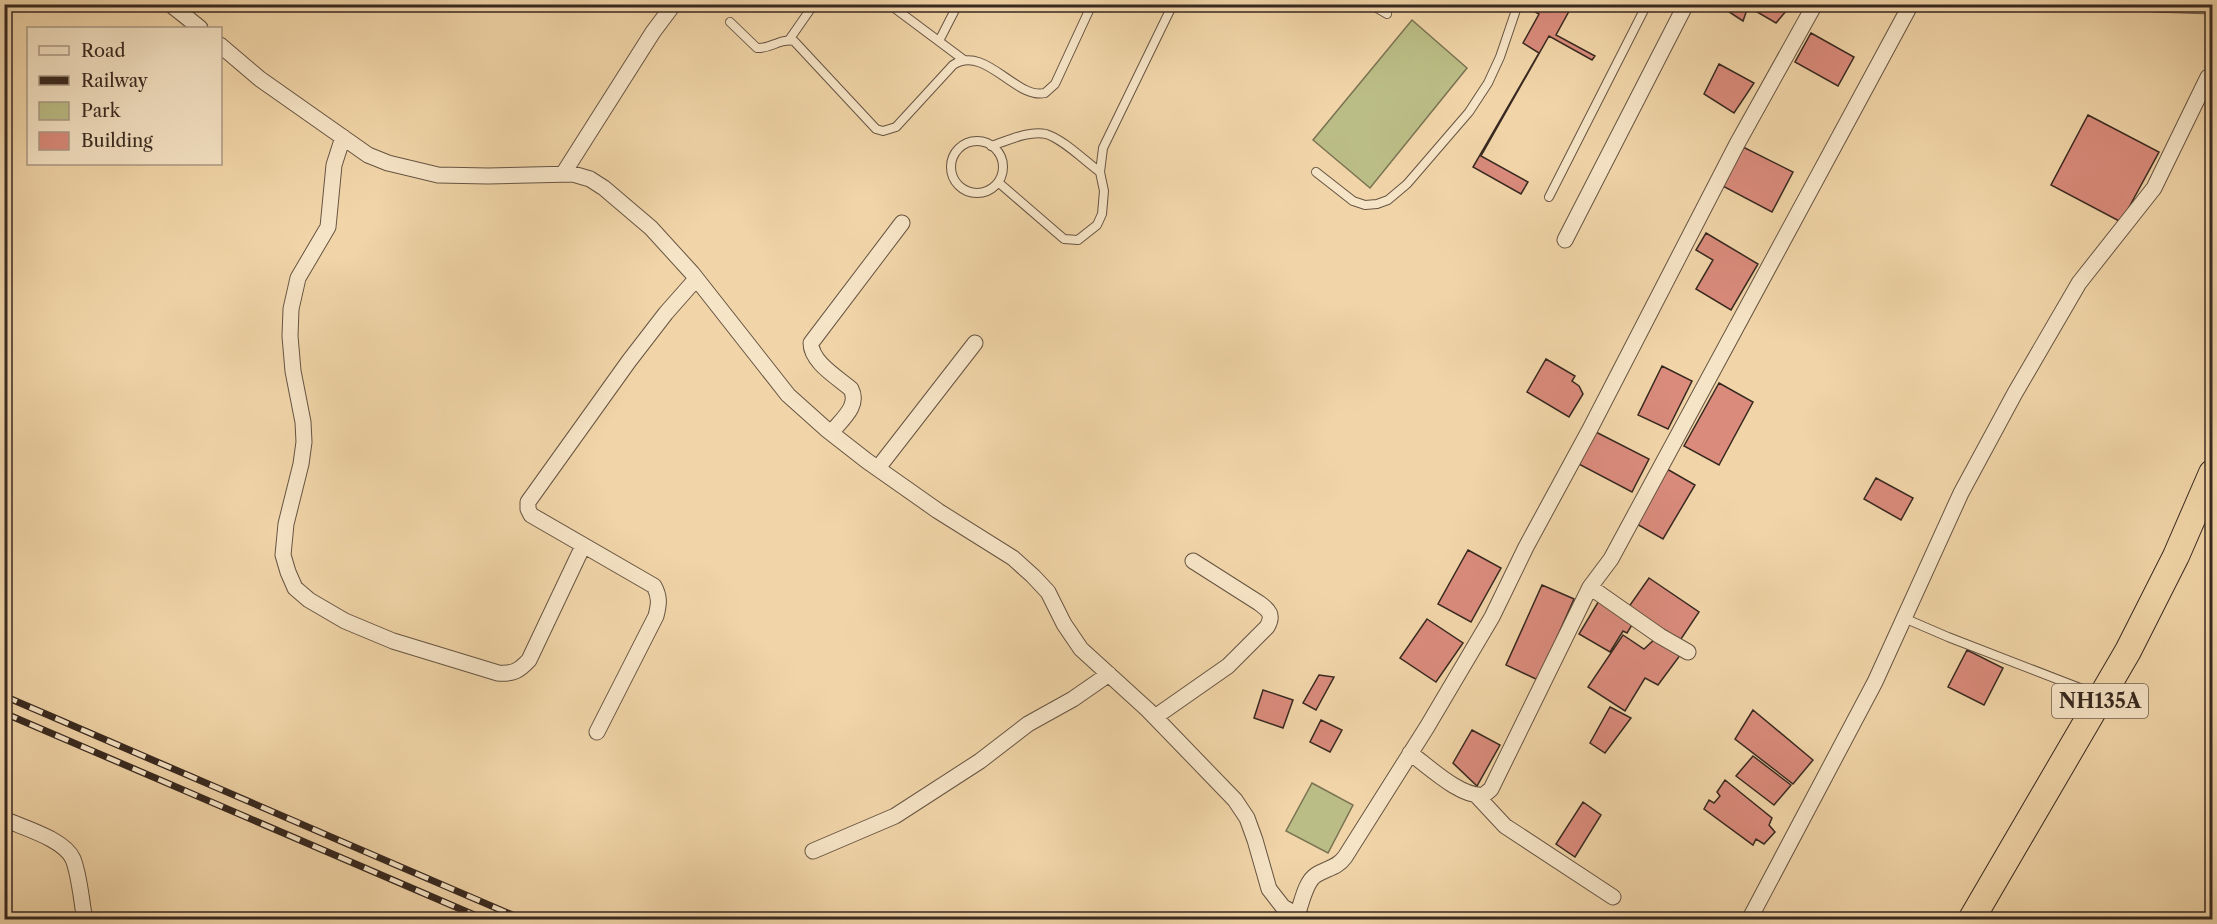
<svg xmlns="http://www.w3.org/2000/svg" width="2217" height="924" font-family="'Libre Caslon Text',serif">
<rect width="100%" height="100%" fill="#f1d5a8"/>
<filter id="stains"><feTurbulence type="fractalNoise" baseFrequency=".00333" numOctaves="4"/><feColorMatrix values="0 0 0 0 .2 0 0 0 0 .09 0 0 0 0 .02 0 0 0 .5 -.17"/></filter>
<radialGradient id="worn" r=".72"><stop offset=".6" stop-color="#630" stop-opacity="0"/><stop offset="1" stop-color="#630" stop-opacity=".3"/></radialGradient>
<path fill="#bbbd86" stroke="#7a7353" stroke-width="1.5" d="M 1412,20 L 1467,68 L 1370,188 L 1313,140 Z
M 1312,783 L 1353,805 L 1328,853 L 1286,831 Z"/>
<path fill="#da8b7c" stroke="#382920" stroke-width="1.5" d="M 1533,4 L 1573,4 L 1556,35 L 1595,56 L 1592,60 L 1549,36 L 1481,156 L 1528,182 L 1521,194 L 1473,167 L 1539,53 L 1523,43 L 1539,14 L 1530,9 Z
M 1717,4 L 1749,4 L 1743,21 Z
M 1755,4 L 1792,4 L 1776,23 L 1752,9 Z
M 1811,33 L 1854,57 L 1838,86 L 1795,62 Z
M 1719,64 L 1754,83 L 1734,113 L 1704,94 Z
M 2088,115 L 2159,152 L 2121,222 L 2051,185 Z
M 1737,144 L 1793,172 L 1772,212 L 1717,183 Z
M 1706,233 L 1758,264 L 1731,310 L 1696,289 L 1713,260 L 1696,250 Z
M 1546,359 L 1575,376 L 1572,381 L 1579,386 L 1583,394 L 1569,417 L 1527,392 Z
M 1662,366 L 1692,381 L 1668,429 L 1638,415 Z
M 1719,383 L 1753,402 L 1719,465 L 1684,446 Z
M 1590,429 L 1649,459 L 1632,492 L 1573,461 Z
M 1667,469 L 1695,485 L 1663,539 L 1635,523 Z
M 1876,478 L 1913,498 L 1901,520 L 1864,499 Z
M 1468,550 L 1501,568 L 1471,622 L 1438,604 Z
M 1649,578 L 1699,612 L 1679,642 L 1628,608 Z
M 1542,585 L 1574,599 L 1538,680 L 1506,665 Z
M 1600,599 L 1635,620 L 1627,633 L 1623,631 L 1610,652 L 1579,634 Z
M 1427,619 L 1463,643 L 1436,682 L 1400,658 Z
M 1623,635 L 1644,649 L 1656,638 L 1681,654 L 1658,685 L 1645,678 L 1625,711 L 1588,687 Z
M 1967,650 L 2003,668 L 1984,705 L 1948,687 Z
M 1319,675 L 1334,677 L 1316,710 L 1303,703 Z
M 1263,690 L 1293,700 L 1283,728 L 1254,718 Z
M 1610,707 L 1631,718 L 1605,753 L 1590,743 Z
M 1753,710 L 1813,760 L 1793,784 L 1735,739 Z
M 1321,720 L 1342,730 L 1330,752 L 1310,742 Z
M 1472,730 L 1500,745 L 1477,786 L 1453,763 Z
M 1753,756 L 1791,785 L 1774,805 L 1736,776 Z
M 1725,780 L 1772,818 L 1769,825 L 1775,832 L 1764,844 L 1756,839 L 1753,845 L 1704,809 L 1709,800 L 1714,803 L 1720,796 L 1717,792 Z
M 1583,802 L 1601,815 L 1575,857 L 1556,844 Z"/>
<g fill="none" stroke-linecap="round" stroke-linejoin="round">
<defs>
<path id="service" d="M 889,4 L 964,60
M 1370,4 L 1387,14
M 730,22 L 757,48 C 771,49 780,38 794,41 L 876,129 L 883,131 L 896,127 L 953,65 C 985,44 1016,100 1045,93 L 1055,84 L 1092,4
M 789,40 L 814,4
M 939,41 L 958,4
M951 167a26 26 0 1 1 52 0a26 26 0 1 1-52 0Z
M 991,146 C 1007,141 1029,130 1046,134 C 1063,139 1086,162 1100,172
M 1316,172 L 1353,201 L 1365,205 L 1377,204 L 1388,200 L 1407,184 L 1469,112 L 1488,83 L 1500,57 L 1518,4
M 998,182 L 1064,239 L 1078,240 L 1097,225 L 1102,214 L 1104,191 L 1100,172 L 1103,148 L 1173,4
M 1549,197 L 1647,4
M 1904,618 L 1948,637 L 2098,695"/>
<path id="minor" d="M 170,4 L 200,28
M 2154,4 L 2212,6
M 220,45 L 260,79 L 368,155 L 388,163 L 438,175 L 488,176 L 573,174 L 590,179 L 604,188 L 651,228 L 692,273 L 788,395 L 826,429 L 867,461 L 938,511 L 1013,558 L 1033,576 L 1048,592 L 1064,624 L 1081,649 L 1148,710 L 1235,800 L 1247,818 L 1255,840 L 1269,889 L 1283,907 L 1306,920
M 343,137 L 334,165 L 328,227 L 298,278 L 291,309 L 290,336 L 293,371 L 303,422 L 304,442 L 301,464 L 286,524 L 283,555 L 288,572 L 295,588 L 309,600 L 345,621 L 393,641 L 498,673 C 513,674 519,671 529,660 L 583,546
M 563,174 L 653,32 L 674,4
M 1565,240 L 1686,4
M 831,433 C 841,420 860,406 851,389 C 837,377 811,362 811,343 L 902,223
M 878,468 L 975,343
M 1590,587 L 1660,636 L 1688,652
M 1155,717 L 1228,666 L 1267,627 C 1274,615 1269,610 1259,603 L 1193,561
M 597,732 L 656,616 C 659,604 660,597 654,586 L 531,515 L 528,509 L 528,502 L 629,361 L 666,313 L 696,279
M 1410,753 C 1428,766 1461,798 1484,795 L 1491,789 L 1590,587 L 1611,559 L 1911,4
M 1477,796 L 1505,826 L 1613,897
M 4,819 C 24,828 64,839 73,859 C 80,877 81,900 85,920
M 813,851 L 895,816 L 980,761 L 1028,724 L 1073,699 L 1109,674
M 1297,915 C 1302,903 1305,882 1316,875 C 1327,868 1337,868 1345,857 L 1427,727 L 1492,617 L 1526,547 L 1590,429 L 1737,144 L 1815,4
M 1749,920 L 1875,682 L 1961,493 L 2015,393 L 2079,283 L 2154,188 L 2208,77"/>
<path id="trunk" d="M 1971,920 L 2128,651 L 2176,556 L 2212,473"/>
</defs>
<use href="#service" stroke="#665442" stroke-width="10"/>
<use href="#minor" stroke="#665442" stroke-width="17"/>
<use href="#trunk" stroke="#382920" stroke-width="28"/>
<use href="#service" stroke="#f6e4c6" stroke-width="8"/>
<use href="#minor" stroke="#f6e4c6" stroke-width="15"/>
<use href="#trunk" stroke="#f1d5a8" stroke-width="26"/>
<defs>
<path id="rail" d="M 4,696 L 524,920
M 4,713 L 486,920"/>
</defs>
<use href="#rail" stroke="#382920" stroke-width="7"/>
<use href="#rail" stroke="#f6e4c6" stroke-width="4.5" stroke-dasharray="14" stroke-linecap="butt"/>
</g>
<g text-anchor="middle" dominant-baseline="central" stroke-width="4.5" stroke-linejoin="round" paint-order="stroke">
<rect fill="#f6e4c6" stroke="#716152" stroke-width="1.5" x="2052" y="684" width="96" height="34" rx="4.5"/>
<g font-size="20" font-weight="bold" fill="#382920">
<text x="2100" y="701">NH135A</text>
</g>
</g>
<rect width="2217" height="924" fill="none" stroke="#f1d5a8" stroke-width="24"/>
<rect x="6" y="6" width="2205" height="912" fill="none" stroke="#382920" stroke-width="3"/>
<rect x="12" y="12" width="2193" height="900" fill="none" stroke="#382920" stroke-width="1.5"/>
<rect x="27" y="27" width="195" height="138" fill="#f6e4c6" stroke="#aa9984" stroke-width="1.5"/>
<rect x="39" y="46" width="30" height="9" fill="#f6e4c6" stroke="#aa9984" stroke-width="1.5"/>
<text x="81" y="57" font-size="18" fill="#382920">Road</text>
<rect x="39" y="76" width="30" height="9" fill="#382920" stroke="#aa9984" stroke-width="1.5"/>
<text x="81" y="87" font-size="18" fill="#382920">Railway</text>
<rect x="39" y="102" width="30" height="18" fill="#bbbd86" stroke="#aa9984" stroke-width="1.5"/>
<text x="81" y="117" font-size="18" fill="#382920">Park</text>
<rect x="39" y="132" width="30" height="18" fill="#da8b7c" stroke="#aa9984" stroke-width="1.5"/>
<text x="81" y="147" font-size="18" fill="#382920">Building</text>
<rect width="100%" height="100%" filter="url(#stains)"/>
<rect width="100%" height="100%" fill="url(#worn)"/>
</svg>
